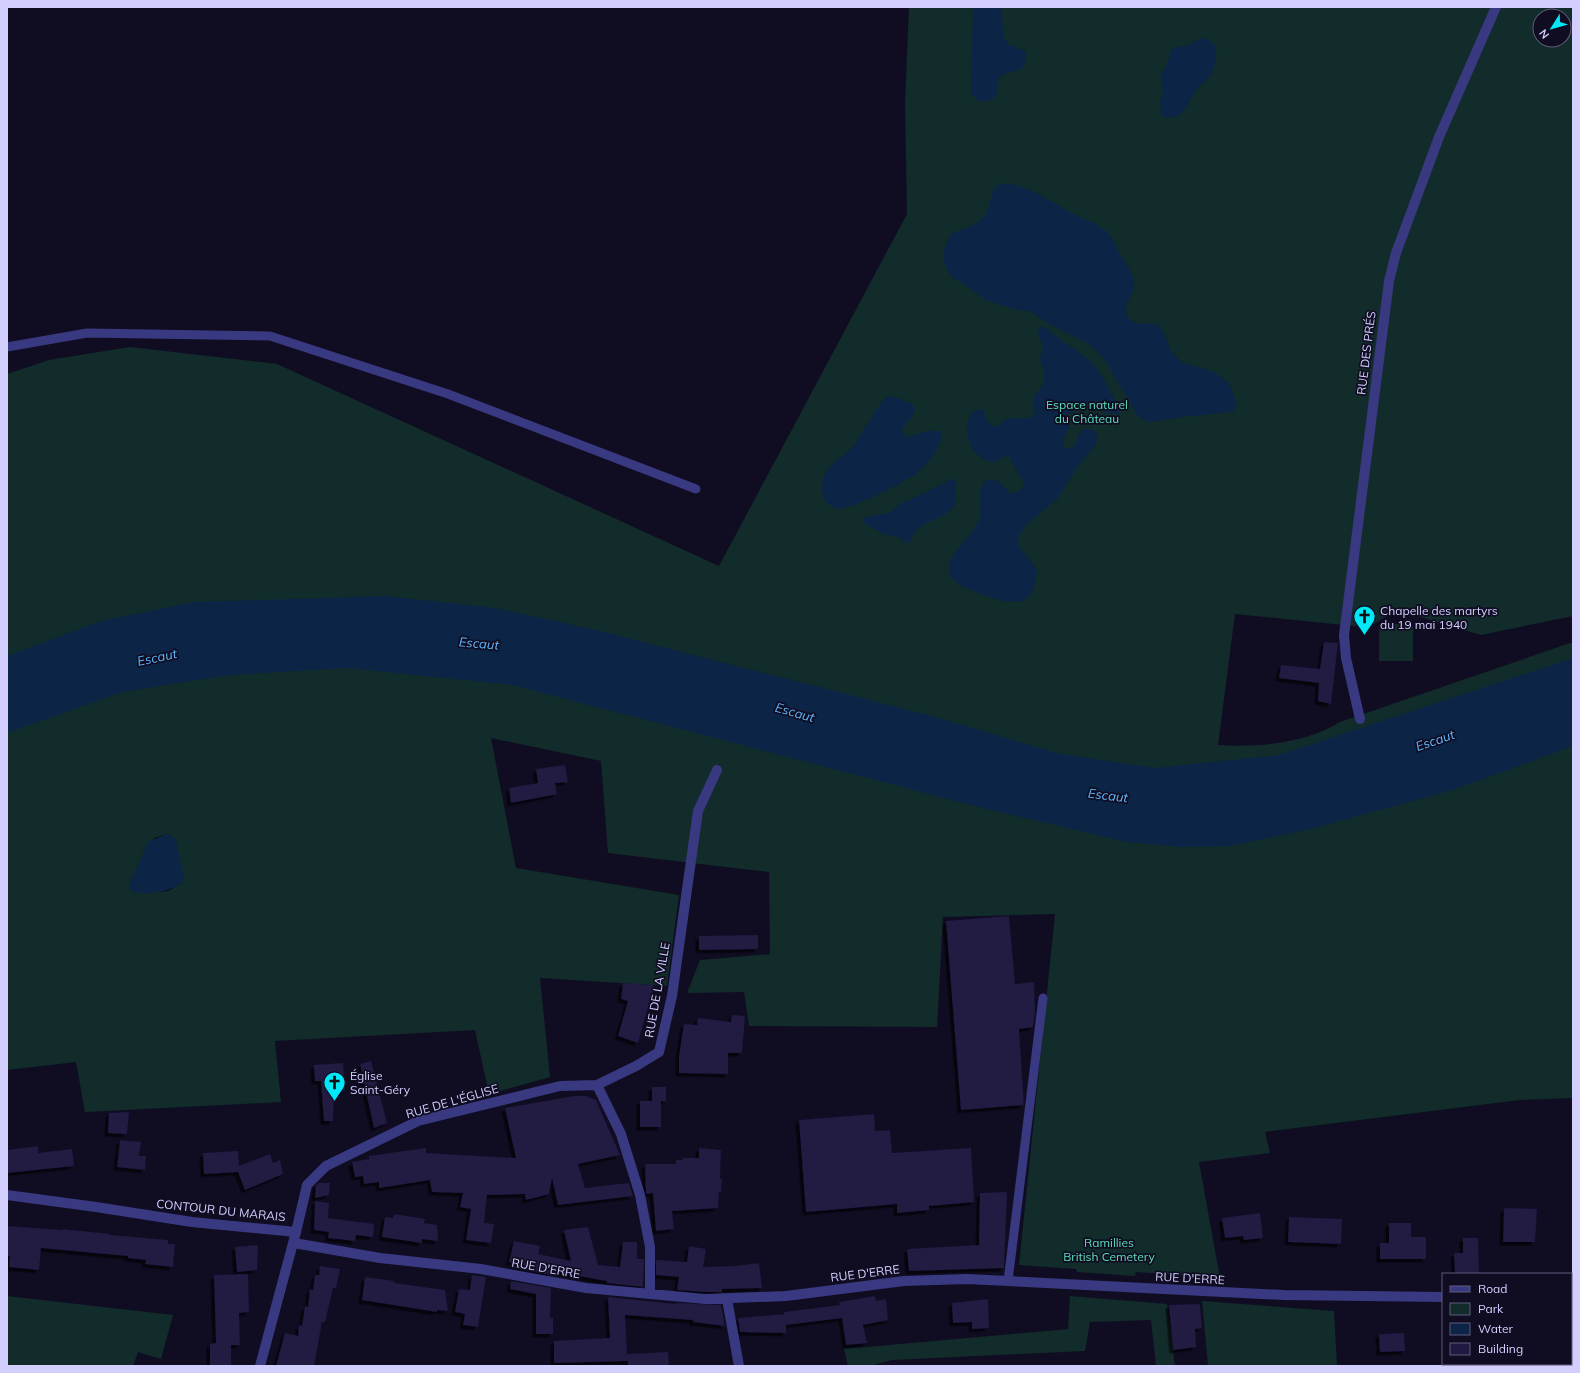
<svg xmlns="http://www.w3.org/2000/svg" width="1580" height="1373" font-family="Mulish,sans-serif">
<defs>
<filter id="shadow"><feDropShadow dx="-3.5" dy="3.5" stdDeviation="0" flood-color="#0009"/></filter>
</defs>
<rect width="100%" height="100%" fill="#100d22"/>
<path fill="#112c2a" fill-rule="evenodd" d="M 909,7 L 1573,7 L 1573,616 L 1481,635 L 1396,610 L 1374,624 L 1354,626 L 1235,614 L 1218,745 C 1257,748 1307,743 1340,722 L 1573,642 L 1573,1098 L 1520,1100 L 1265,1132 L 1270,1153 L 1199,1162 L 1220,1278 L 1136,1272 L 1135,1276 L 1077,1272 L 1076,1269 L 1019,1265 L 1055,914 L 943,917 L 937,1027 L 749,1026 L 744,992 L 687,993 L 700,960 L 770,954 L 769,872 L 608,853 L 601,761 L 491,738 L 516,868 L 679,895 L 667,986 L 540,978 L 550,1077 L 489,1094 L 475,1030 L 275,1041 L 281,1102 L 85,1112 L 76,1062 L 7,1070 L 7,374 L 49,360 L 130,347 L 277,364 L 719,566 L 907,214 L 905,102 ZM 1540,16 L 1564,16 L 1564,40 L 1540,40 ZM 167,834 L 172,836 L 176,840 L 182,883 L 168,891 L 160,892 L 134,892 L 131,881 L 154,838 Z
M 1379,624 L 1413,624 L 1413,661 L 1379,661 Z
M 7,1296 L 173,1315 L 161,1359 L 138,1352 L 133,1366 L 7,1366 Z
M 1070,1296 L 1167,1304 L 1175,1366 L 1156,1366 L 1151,1320 L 1090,1322 L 1085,1351 L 892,1360 L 869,1366 L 848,1366 L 844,1349 L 1068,1329 Z
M 1202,1301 L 1334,1311 L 1337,1366 L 1208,1366 Z
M 1571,1306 L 1573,1306 L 1573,1366 L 1473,1366 L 1474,1364 L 1571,1364 Z"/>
<path fill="#0c2547" d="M 973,7 L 1001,7 L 1004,38 L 1009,45 L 1026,51 C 1028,78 1011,66 998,79 L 997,95 C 989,103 977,104 971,93 Z
M 1200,39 L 1208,39 L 1216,47 C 1217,56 1215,69 1209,77 C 1206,82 1201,84 1198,88 C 1186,102 1188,118 1166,118 L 1161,115 L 1160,101 L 1163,91 L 1161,74 C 1170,63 1167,58 1173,48 L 1186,46 Z
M 1000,184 C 1024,181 1055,205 1076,215 C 1086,220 1097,223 1106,231 C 1114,237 1115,246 1120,254 C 1125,263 1132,270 1134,281 C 1137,294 1119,304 1129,318 C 1135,327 1149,322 1158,325 L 1165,334 L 1170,350 L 1183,363 L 1214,372 L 1229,383 L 1237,404 L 1233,412 L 1190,416 L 1151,422 L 1143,420 L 1137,415 L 1104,358 L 1089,344 L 1054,327 L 1029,311 L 1017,310 L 988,301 L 951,276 L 944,263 L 944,249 L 950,235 C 961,228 977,227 985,215 C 992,204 989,190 1000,184 Z
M 1041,327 L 1045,327 C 1059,341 1079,350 1092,363 C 1105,377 1111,395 1121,410 L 1119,414 C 1101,413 1090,407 1074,401 L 1070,402 L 1074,413 L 1065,414 L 1070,425 C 1067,433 1058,442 1067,449 L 1073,447 C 1080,440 1077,427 1089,429 C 1093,430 1094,430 1097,433 L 1096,443 L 1091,451 L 1080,463 L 1057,499 L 1026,525 L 1019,536 L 1018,543 L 1021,549 L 1036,568 C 1038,581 1033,600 1018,602 C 1001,603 985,595 971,590 C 921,570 969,545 979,520 C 983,511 976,487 985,482 C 996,475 1003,486 1010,493 L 1019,491 L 1025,486 L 1008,455 L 993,462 C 962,460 959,403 984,410 L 986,420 L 994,427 C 1000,426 1003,421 1008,419 C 1018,415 1027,424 1035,412 C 1030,396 1036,395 1044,383 L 1044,370 L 1040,360 L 1043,346 L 1039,337 L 1038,329 Z
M 887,396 C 896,396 902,401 911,403 L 915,409 L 912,417 L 902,428 L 903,433 L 908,437 L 927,431 L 940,431 L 942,436 C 938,449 929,464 917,473 C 907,481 851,509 840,509 C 824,508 818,489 824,476 C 831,461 848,455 857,441 C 867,426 874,410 887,396 Z
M 953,478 L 956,483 L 955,505 C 944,519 933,518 920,527 C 914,531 912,538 909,543 L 906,543 L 898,537 L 883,534 L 862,522 L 866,517 L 889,513 L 900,504 L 943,484 Z
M 386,596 L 495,608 L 596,630 L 932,716 L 1060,754 L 1156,768 L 1279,755 L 1573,658 L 1573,746 L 1453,790 L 1314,828 L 1231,846 L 1180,847 L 1126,842 L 975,806 L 512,685 L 348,668 L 230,675 L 122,692 L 7,733 L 7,656 L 101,621 L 194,602 Z
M 167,834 L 172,836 L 176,840 L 184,881 C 172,892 146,896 131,891 L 129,886 L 131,881 L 148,842 Z"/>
<path fill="#201a43" filter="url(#shadow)" d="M 1324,642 L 1338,643 L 1331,704 L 1318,701 L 1319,683 L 1279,678 L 1281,665 L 1320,669 Z
M 565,765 L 568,782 L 555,783 L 557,794 L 511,803 L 509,788 L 538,783 L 536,769 Z
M 1009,916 L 1015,984 L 1034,982 L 1035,1013 L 1033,1027 L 1019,1029 L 1024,1105 L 961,1110 L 946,921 Z
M 758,935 L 758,949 L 699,950 L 699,936 Z
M 623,983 L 654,985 L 638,1043 L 618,1036 L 628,1001 L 621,999 Z
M 732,1015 L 745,1016 L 742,1053 L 728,1053 L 728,1074 L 679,1073 L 679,1056 L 684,1024 L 697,1025 L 698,1018 L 731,1022 Z
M 371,1061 L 387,1123 L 374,1128 L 360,1064 Z
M 343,1063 L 345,1091 L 334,1092 L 333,1121 L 324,1121 L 321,1081 L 315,1081 L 314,1065 Z
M 652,1087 L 666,1087 L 666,1101 L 661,1101 L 661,1127 L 640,1127 L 640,1101 L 652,1101 Z
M 574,1096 L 586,1096 L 596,1100 L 620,1155 L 578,1164 L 585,1188 L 629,1183 L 633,1196 L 558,1205 L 552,1178 L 549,1194 L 526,1200 L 525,1194 L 487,1195 L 484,1223 L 494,1224 L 491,1243 L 466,1240 L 471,1209 L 460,1207 L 463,1193 L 432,1192 L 430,1180 L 379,1188 L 379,1182 L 364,1184 L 363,1176 L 355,1177 L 352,1162 L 369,1159 L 369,1156 L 426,1148 L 426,1153 L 516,1158 L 505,1108 Z
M 129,1112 L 127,1134 L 108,1133 L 109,1113 Z
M 874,1114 L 875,1131 L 890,1130 L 892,1153 L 971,1148 L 974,1202 L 929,1206 L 929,1210 L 897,1213 L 897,1204 L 806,1212 L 799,1120 Z
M 120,1140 L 141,1142 L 139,1156 L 146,1156 L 145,1170 L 117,1167 Z
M 38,1146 L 38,1153 L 72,1149 L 74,1166 L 7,1173 L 8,1150 Z
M 699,1148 L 721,1150 L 720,1179 L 722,1179 L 721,1192 L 719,1192 L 718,1208 L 672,1211 L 674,1229 L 656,1231 L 653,1193 L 646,1194 L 646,1192 L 645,1164 L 676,1164 L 676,1160 L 683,1160 L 683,1158 L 699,1158 Z
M 238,1151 L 239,1166 L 270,1154 L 273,1163 L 280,1160 L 283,1174 L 245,1190 L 238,1172 L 204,1174 L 203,1153 Z
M 319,1183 L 330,1183 L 329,1195 L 315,1198 L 316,1185 Z
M 1007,1192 L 1004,1268 L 909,1271 L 907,1249 L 979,1245 L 980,1193 Z
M 315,1201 L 329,1203 L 328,1218 L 374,1224 L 373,1237 L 356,1235 L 355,1241 L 347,1240 L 328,1238 L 329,1232 L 314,1230 Z
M 1504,1208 L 1537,1209 L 1535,1242 L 1503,1242 Z
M 1260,1213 L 1263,1238 L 1244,1240 L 1243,1236 L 1225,1238 L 1222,1218 Z
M 394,1214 L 425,1219 L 424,1223 L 437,1225 L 438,1241 L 422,1239 L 422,1243 L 382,1237 L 385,1217 L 393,1218 Z
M 1289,1217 L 1342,1219 L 1341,1244 L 1288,1242 Z
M 1389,1223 L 1411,1223 L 1411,1237 L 1426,1237 L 1426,1259 L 1380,1259 L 1380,1243 L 1389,1243 Z
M 7,1226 L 62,1230 L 62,1229 L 110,1234 L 110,1235 L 168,1240 L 168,1244 L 175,1244 L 173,1267 L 145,1264 L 146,1260 L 128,1258 L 128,1256 L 41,1248 L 39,1270 L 9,1267 L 10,1256 L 7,1256 Z
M 588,1227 L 598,1265 L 620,1267 L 623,1242 L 637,1242 L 637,1259 L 644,1259 L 643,1287 L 607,1283 L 607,1281 L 551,1271 L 551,1275 L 513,1268 L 514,1263 L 509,1262 L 514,1241 L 540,1246 L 538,1254 L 571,1261 L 564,1230 Z
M 1463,1238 L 1478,1238 L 1479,1273 L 1455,1274 L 1454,1253 L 1463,1253 Z
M 258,1245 L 257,1270 L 237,1272 L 235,1247 Z
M 689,1246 L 706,1249 L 703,1267 L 736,1266 L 759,1263 L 762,1288 L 722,1289 L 722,1292 L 705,1292 L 677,1290 L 679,1277 L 656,1275 L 656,1260 L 687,1262 Z
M 320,1266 L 340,1269 L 336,1288 L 333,1288 L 325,1322 L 322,1322 L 314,1366 L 276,1366 L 285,1333 L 298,1336 L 299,1325 L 302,1326 L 305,1306 L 308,1307 L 310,1289 L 313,1290 L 315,1275 L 319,1275 Z
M 248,1274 L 249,1312 L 239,1313 L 240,1345 L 231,1345 L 231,1366 L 210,1366 L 210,1344 L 216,1343 L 214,1275 Z
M 472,1275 L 486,1277 L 478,1327 L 463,1325 L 465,1314 L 455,1312 L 459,1289 L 470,1290 Z
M 365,1277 L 394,1281 L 394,1283 L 445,1290 L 448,1311 L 437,1310 L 437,1312 L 362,1300 Z
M 511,1281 L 551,1288 L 550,1318 L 553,1318 L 553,1334 L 536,1334 L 536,1294 L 510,1289 Z
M 875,1296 L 876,1301 L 886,1299 L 888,1320 L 863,1325 L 867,1343 L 846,1345 L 842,1318 L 786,1325 L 786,1333 L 740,1332 L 738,1318 L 784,1314 L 784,1312 L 840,1305 L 839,1302 Z
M 608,1297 L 675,1304 L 676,1303 L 721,1305 L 725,1326 L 693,1322 L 693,1320 L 625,1315 L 627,1354 L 668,1352 L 669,1366 L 628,1366 L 628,1361 L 554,1363 L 554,1341 L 610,1338 Z
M 988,1299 L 989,1328 L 972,1329 L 972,1322 L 953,1323 L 952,1303 Z
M 1200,1304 L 1202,1328 L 1195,1329 L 1196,1347 L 1173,1350 L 1169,1305 Z
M 1404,1333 L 1405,1351 L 1380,1352 L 1379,1334 Z"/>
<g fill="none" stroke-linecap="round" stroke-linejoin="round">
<path stroke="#393981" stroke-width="9" d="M 7,347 L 87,333 L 270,336 L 448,394 L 696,489
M 1008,1281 L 1043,998"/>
<path stroke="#393981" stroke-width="10" d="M 1360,719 L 1346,658 L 1344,635 L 1389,281 L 1396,253 L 1439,137 L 1496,7
M 7,1195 L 96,1207 L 192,1222 L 296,1232 L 260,1366
M 296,1232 L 307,1185 L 326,1166 L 418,1121 L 560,1086 L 597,1085
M 294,1243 L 380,1258 L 481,1269 L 586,1288 L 705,1299 L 786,1296 L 904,1281 L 967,1279 L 1284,1295 L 1443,1297
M 650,1293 L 650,1247 L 640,1195 L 621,1134 L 597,1085 L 636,1066 L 659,1052 L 672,996 L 698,811 L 717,770
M 1571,1296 L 1573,1296
M 727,1299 L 739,1366"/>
</g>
<defs>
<symbol id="church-pin" viewBox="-11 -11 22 30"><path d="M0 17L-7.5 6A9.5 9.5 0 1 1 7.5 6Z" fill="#01e9f8" stroke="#100d22"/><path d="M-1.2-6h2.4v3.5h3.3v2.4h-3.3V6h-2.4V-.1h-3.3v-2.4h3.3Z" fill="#111"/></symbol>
</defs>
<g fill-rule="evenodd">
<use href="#church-pin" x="1352" y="604" width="25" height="34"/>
<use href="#church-pin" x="322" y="1070" width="25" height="34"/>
</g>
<g text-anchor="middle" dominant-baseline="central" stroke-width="3.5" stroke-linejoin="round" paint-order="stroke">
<g font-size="12" fill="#d2cfff" stroke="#100d22">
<text transform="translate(1366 353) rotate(-83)">RUE DES PRÉS</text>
<text transform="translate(657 990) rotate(-80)">RUE DE LA VILLE</text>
<text transform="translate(452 1101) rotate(-16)">RUE DE L'ÉGLISE</text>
<text transform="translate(221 1210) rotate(6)">CONTOUR DU MARAIS</text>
<text transform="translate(546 1268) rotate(10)">RUE D'ERRE</text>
<text transform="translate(865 1273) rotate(-7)">RUE D'ERRE</text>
<text transform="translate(1190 1278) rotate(3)">RUE D'ERRE</text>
</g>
<g font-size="12" fill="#5bdfb8" stroke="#100d22">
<text x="1087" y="404">Espace naturel<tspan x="1087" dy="14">du Château</tspan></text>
<text x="1109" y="1242">Ramillies<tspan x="1109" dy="14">British Cemetery</tspan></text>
</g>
<g font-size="12" fill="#d2cfff" stroke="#100d22" text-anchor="start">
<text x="1380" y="610">Chapelle des martyrs<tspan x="1380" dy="14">du 19 mai 1940</tspan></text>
<text x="350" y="1075">Église<tspan x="350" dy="14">Saint-Géry</tspan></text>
</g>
<g font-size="13" font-style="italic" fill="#5dbafe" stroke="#100d22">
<text transform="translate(479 643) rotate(5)">Escaut</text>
<text transform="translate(157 657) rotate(-12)">Escaut</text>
<text transform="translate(795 712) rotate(16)">Escaut</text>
<text transform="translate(1435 740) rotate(-19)">Escaut</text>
<text transform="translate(1108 795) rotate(7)">Escaut</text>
</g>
</g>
<rect width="1580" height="1373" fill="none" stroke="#d2cfff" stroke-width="16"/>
<rect x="1442" y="1273" width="130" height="92" fill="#100d22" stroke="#5e5b7a"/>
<rect x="1450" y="1286" width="20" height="6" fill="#393981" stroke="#5e5b7a"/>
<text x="1478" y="1293" font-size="12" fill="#d2cfff">Road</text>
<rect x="1450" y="1303" width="20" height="12" fill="#112c2a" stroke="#5e5b7a"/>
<text x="1478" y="1313" font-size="12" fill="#d2cfff">Park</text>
<rect x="1450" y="1323" width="20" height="12" fill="#0c2547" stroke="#5e5b7a"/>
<text x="1478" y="1333" font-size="12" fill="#d2cfff">Water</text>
<rect x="1450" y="1343" width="20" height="12" fill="#201a43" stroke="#5e5b7a"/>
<text x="1478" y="1353" font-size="12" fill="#d2cfff">Building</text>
<g transform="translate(1552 28) rotate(233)"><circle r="19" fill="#100d22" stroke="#5e5b7a"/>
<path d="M0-3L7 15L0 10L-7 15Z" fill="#01e9f8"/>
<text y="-6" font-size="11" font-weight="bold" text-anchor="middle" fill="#d2cfff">N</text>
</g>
</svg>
